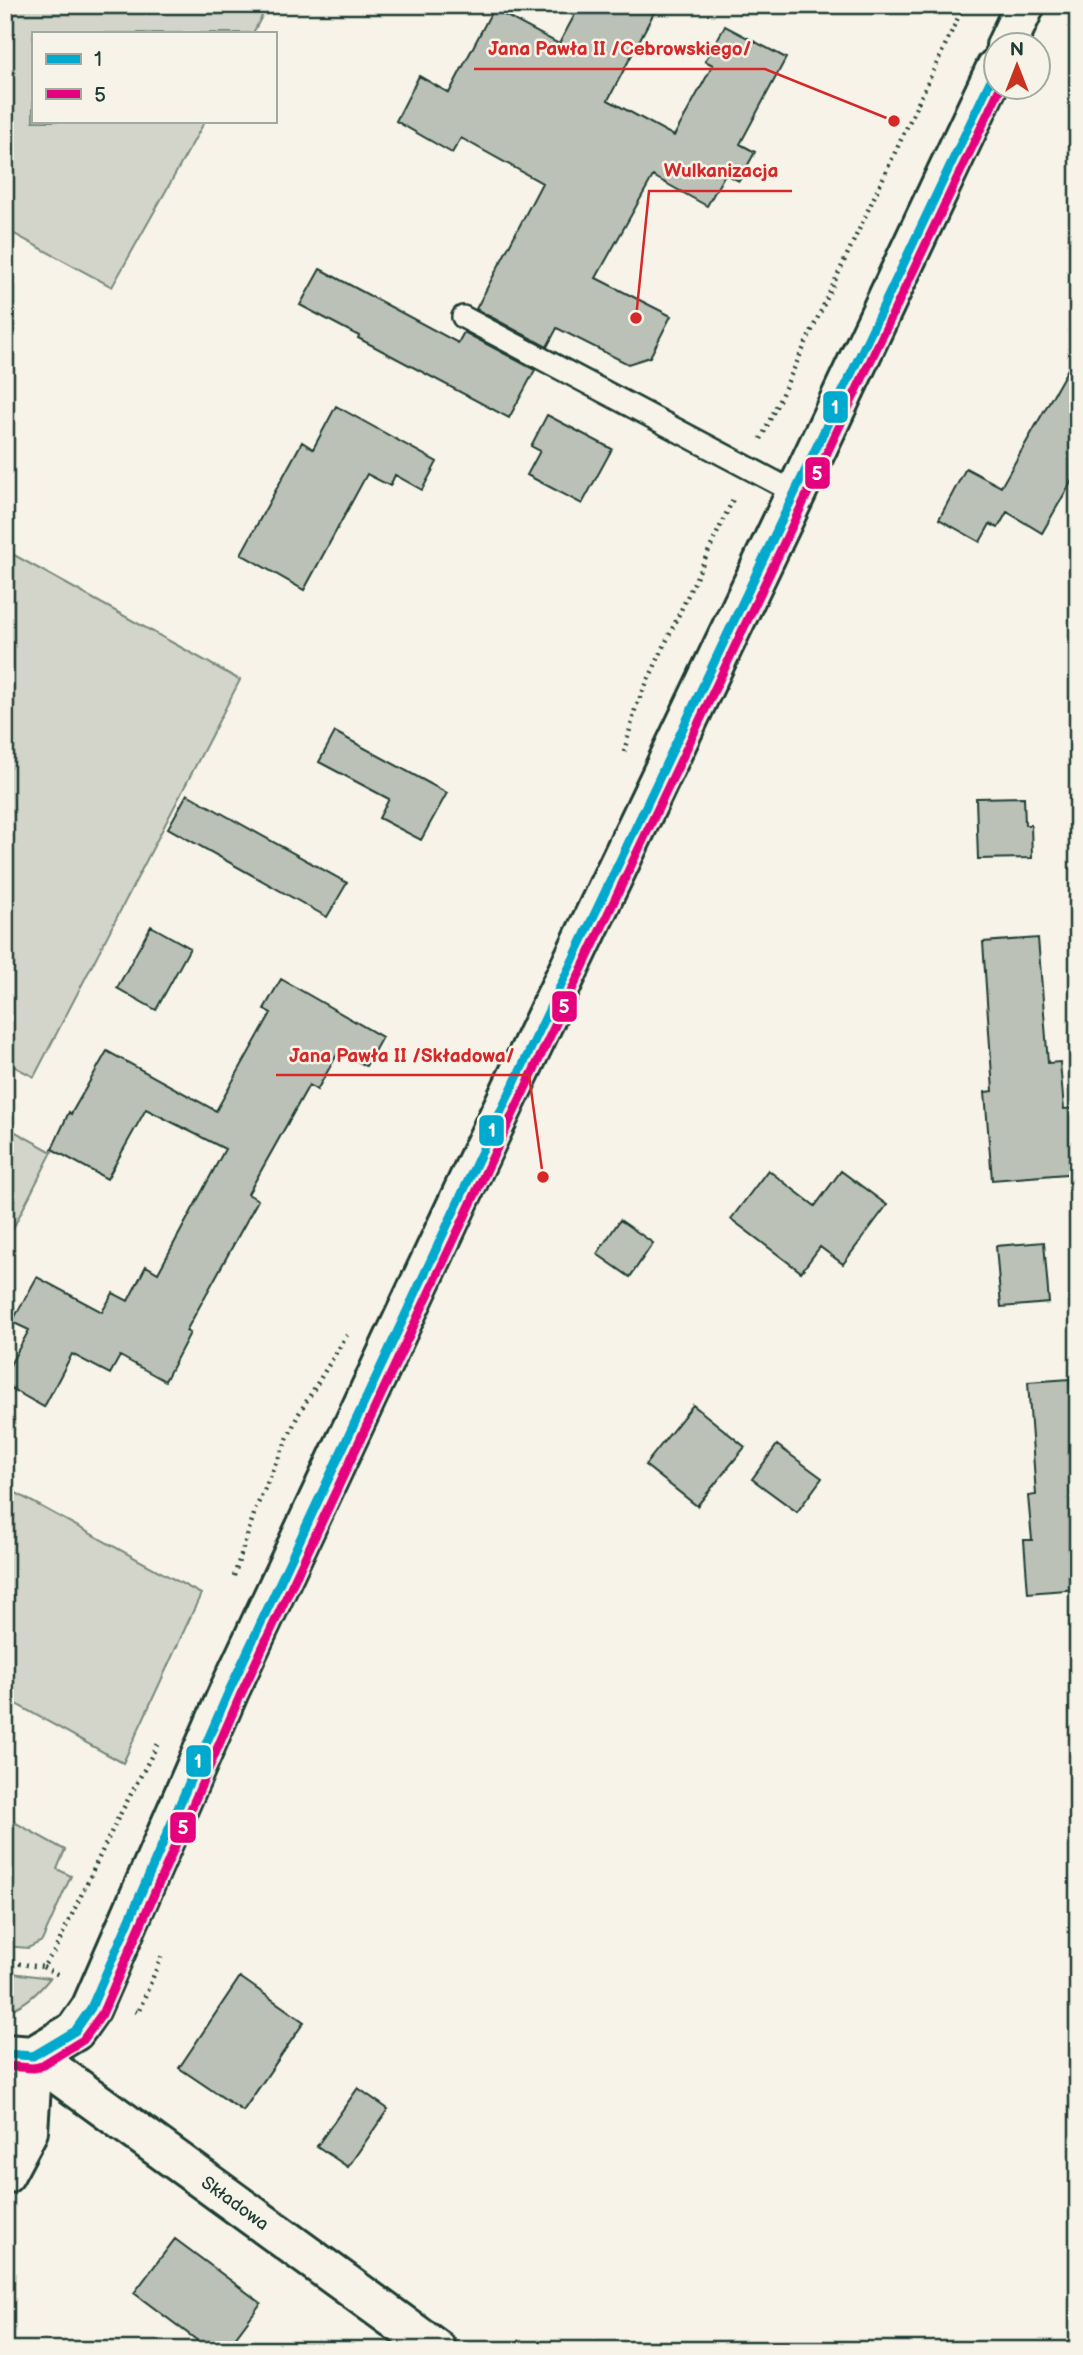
<svg xmlns="http://www.w3.org/2000/svg" width="1083" height="2355" font-family="'Balsamiq Sans',sans-serif">
<rect width="100%" height="100%" fill="#f7f3e8"/>
<filter id="ink" filterUnits="userSpaceOnUse"><feTurbulence type="fractalNoise" baseFrequency=".0143" numOctaves="2"/><feDisplacementMap in="SourceGraphic" scale="14" xChannelSelector="R" yChannelSelector="G"/><feConvolveMatrix kernelMatrix="1 2 1 2 8 2 1 2 1" color-interpolation-filters="sRGB"/></filter>
<g filter="url(#ink)">
<path fill="#d3d5ca" stroke="#79897f" stroke-width="2" d="M 5,5 L 268,5 L 253,33 L 33,33 L 33,121 L 205,121 L 112,287 L 5,229 Z
M 5,550 L 240,680 L 34,1077 L 5,1062 Z
M 5,1126 L 52,1152 L 5,1244 Z
M 5,1487 L 201,1594 L 123,1763 L 5,1698 Z
M 5,1817 L 65,1850 L 57,1869 L 71,1876 L 42,1941 L 28,1948 L 5,1946 Z
M 5,1972 L 50,1978 C 37,1994 25,2005 5,2012 Z"/>
<path fill="#bbc1b6" stroke="#1f3d34" stroke-width="2" d="M 580,5 L 658,5 L 608,100 L 674,136 L 713,65 L 705,61 L 725,26 L 786,58 L 740,144 L 755,152 L 739,181 L 725,174 L 707,206 L 653,176 L 596,278 L 671,316 L 650,357 L 628,364 L 557,328 L 547,347 L 476,309 L 542,183 L 461,138 L 452,153 L 396,121 L 419,76 L 449,93 L 493,9 L 559,44 Z
M 320,269 L 458,343 L 464,332 L 535,370 L 509,418 L 358,338 L 359,336 L 300,305 Z
M 1078,351 L 1078,470 L 1042,533 L 1007,512 L 998,528 L 990,524 L 980,542 L 939,519 L 966,468 L 1001,487 Z
M 336,406 L 437,462 L 422,490 L 395,475 L 390,486 L 367,474 L 304,590 L 241,554 L 302,442 L 313,449 Z
M 547,415 L 612,449 L 582,504 L 527,475 L 540,451 L 531,446 Z
M 335,732 L 447,793 L 421,840 L 379,818 L 389,799 L 319,762 Z
M 187,794 L 347,883 L 327,917 L 168,828 Z
M 1024,797 L 1025,825 L 1031,825 L 1032,858 L 978,859 L 976,798 Z
M 151,926 L 190,948 L 156,1010 L 117,988 Z
M 1038,938 L 1048,1063 L 1060,1062 L 1064,1109 L 1078,1108 L 1078,1173 L 992,1180 L 985,1092 L 993,1091 L 983,942 Z
M 281,979 L 382,1037 L 366,1066 L 339,1051 L 317,1090 L 309,1085 L 248,1194 L 258,1200 L 186,1331 L 190,1333 L 165,1381 L 120,1356 L 110,1374 L 72,1354 L 44,1407 L 5,1385 L 5,1374 L 29,1330 L 12,1322 L 37,1277 L 102,1312 L 113,1293 L 128,1301 L 146,1266 L 158,1273 L 225,1149 L 146,1109 L 107,1179 L 52,1149 L 69,1112 L 71,1114 L 107,1051 L 216,1111 L 271,1013 L 264,1009 Z
M 768,1170 L 815,1206 L 841,1171 L 887,1205 L 843,1264 L 820,1247 L 801,1272 L 731,1219 Z
M 620,1220 L 653,1243 L 630,1277 L 597,1254 Z
M 1044,1242 L 1049,1303 L 1001,1307 L 996,1246 Z
M 1070,1379 L 1071,1390 L 1078,1389 L 1078,1589 L 1028,1593 L 1024,1540 L 1032,1540 L 1028,1496 L 1036,1495 L 1028,1382 Z
M 693,1405 L 745,1447 L 697,1506 L 645,1465 Z
M 777,1445 L 822,1478 L 797,1512 L 752,1479 Z
M 240,1977 L 304,2022 L 243,2111 L 179,2068 Z
M 358,2088 L 388,2109 L 348,2167 L 317,2146 Z
M 175,2239 L 261,2303 L 226,2350 L 210,2350 L 134,2293 Z"/>
<g fill="none" stroke-linecap="round" stroke-linejoin="round">
<defs>
<path id="service" d="M 463,317 L 796,493"/>
<g id="minor">
<path id="s1" d="M 33,2056 L 437,2350"/>
<path d="M 5,2174 L 28,2131 L 33,2056"/>
</g>
<path id="tertiary" d="M 1006,46 L 1025,5
M 5,2054 L 33,2056 L 75,2031 L 91,2008 L 229,1691 L 483,1149 L 796,493 L 996,68"/>
</defs>
<use href="#service" stroke="#1f3d34" stroke-width="26"/>
<use href="#minor" stroke="#1f3d34" stroke-width="44"/>
<use href="#tertiary" stroke="#1f3d34" stroke-width="44"/>
<path stroke="#1f3d34" stroke-width="4.5" stroke-dasharray="2 5" stroke-linecap="butt" d="M 761,439 L 964,5
M 624,752 L 636,706 L 734,497
M 234,1576 L 256,1508 L 298,1415 L 347,1335
M 5,1962 L 43,1967 L 55,1950 L 116,1822 L 160,1740
M 43,1967 L 61,1976
M 135,2011 L 138,2013 L 163,1953"/>
<use href="#service" stroke="#f7f3e8" stroke-width="21"/>
<use href="#minor" stroke="#f7f3e8" stroke-width="38"/>
<use href="#tertiary" stroke="#f7f3e8" stroke-width="38"/>
<defs>
<path id="bus-1" d="M 5,2054 L 33,2056 L 75,2031 L 91,2008 L 229,1691 L 483,1149 L 996,69"/>
<path id="bus-2" d="M 5,2066 L 33,2068 L 39,2067 L 83,2040 L 102,2014 L 240,1696 L 494,1154 L 1000,88"/>
</defs>
<use href="#bus-1" stroke="#f7f3e8" stroke-width="14"/>
<use href="#bus-2" stroke="#f7f3e8" stroke-width="14"/>
<use href="#bus-1" stroke="#00a9ce" stroke-width="9"/>
<use href="#bus-2" stroke="#e5007d" stroke-width="9"/>
</g>
</g>
<g text-anchor="middle" dominant-baseline="central" stroke-width="5" stroke-linejoin="round" paint-order="stroke">
<g font-size="18" fill="#1f3d34" stroke="#f7f3e8">
<text stroke="none"><textPath href="#s1" startOffset="250">Składowa</textPath></text>
</g>
</g>
<path fill="none" stroke="#d62828" stroke-width="2.5" d="M894 121L765 69H474M636 318L649 191H792M543 1177L529 1075H276"/>
<g fill="#d62828" stroke="#f7f3e8" stroke-width="2.5">
<circle cx="894" cy="121" r="7"/>
<circle cx="636" cy="318" r="7"/>
<circle cx="543" cy="1177" r="7"/>
</g>
<g font-size="19" text-anchor="middle" font-weight="bold" fill="#d62828" stroke="#f7f3e8" stroke-width="5" stroke-linejoin="round" paint-order="stroke">
<text x="620" y="55">Jana Pawła II /Cebrowskiego/</text>
<text x="721" y="177">Wulkanizacja</text>
<text x="402" y="1062">Jana Pawła II /Składowa/</text>
</g>
<g stroke="#f7f3e8" stroke-width="2.5">
<rect x="822" y="390" width="27" height="34" rx="7" fill="#00a9ce"/>
<rect x="804" y="456" width="27" height="34" rx="7" fill="#e5007d"/>
<rect x="551" y="990" width="27" height="33" rx="7" fill="#e5007d"/>
<rect x="478" y="1114" width="27" height="33" rx="7" fill="#00a9ce"/>
<rect x="185" y="1744" width="27" height="34" rx="7" fill="#00a9ce"/>
<rect x="169" y="1811" width="28" height="33" rx="7" fill="#e5007d"/>
</g>
<g font-size="19" text-anchor="middle" font-weight="bold" fill="#fff">
<text x="835" y="414">1</text>
<text x="817" y="480">5</text>
<text x="564" y="1013">5</text>
<text x="492" y="1137">1</text>
<text x="198" y="1768">1</text>
<text x="183" y="1834">5</text>
</g>
<rect width="1083" height="2355" fill="none" stroke="#f7f3e8" stroke-width="28"/>
<rect x="14" y="14" width="1055" height="2327" fill="none" stroke="#1f3d34" stroke-width="2.5" filter="url(#ink)"/>
<rect x="32" y="32" width="245" height="91" fill="#f7f3e8" stroke="#a1aaa0" stroke-width="2"/>
<rect x="46" y="54" width="35" height="10" fill="#00a9ce" stroke="#a1aaa0" stroke-width="2"/>
<text x="94" y="66" font-size="21" fill="#1f3d34">1</text>
<rect x="46" y="89" width="35" height="10" fill="#e5007d" stroke="#a1aaa0" stroke-width="2"/>
<text x="94" y="102" font-size="21" fill="#1f3d34">5</text>
<g transform="translate(1017 66)"><circle r="33" fill="#f7f3e8" stroke="#a1aaa0" stroke-width="2"/>
<path d="M0-5L12 26L0 18L-12 26Z" fill="#c8321e"/>
<text y="-10" font-size="19" font-weight="bold" text-anchor="middle" fill="#1f3d34">N</text>
</g>
</svg>
